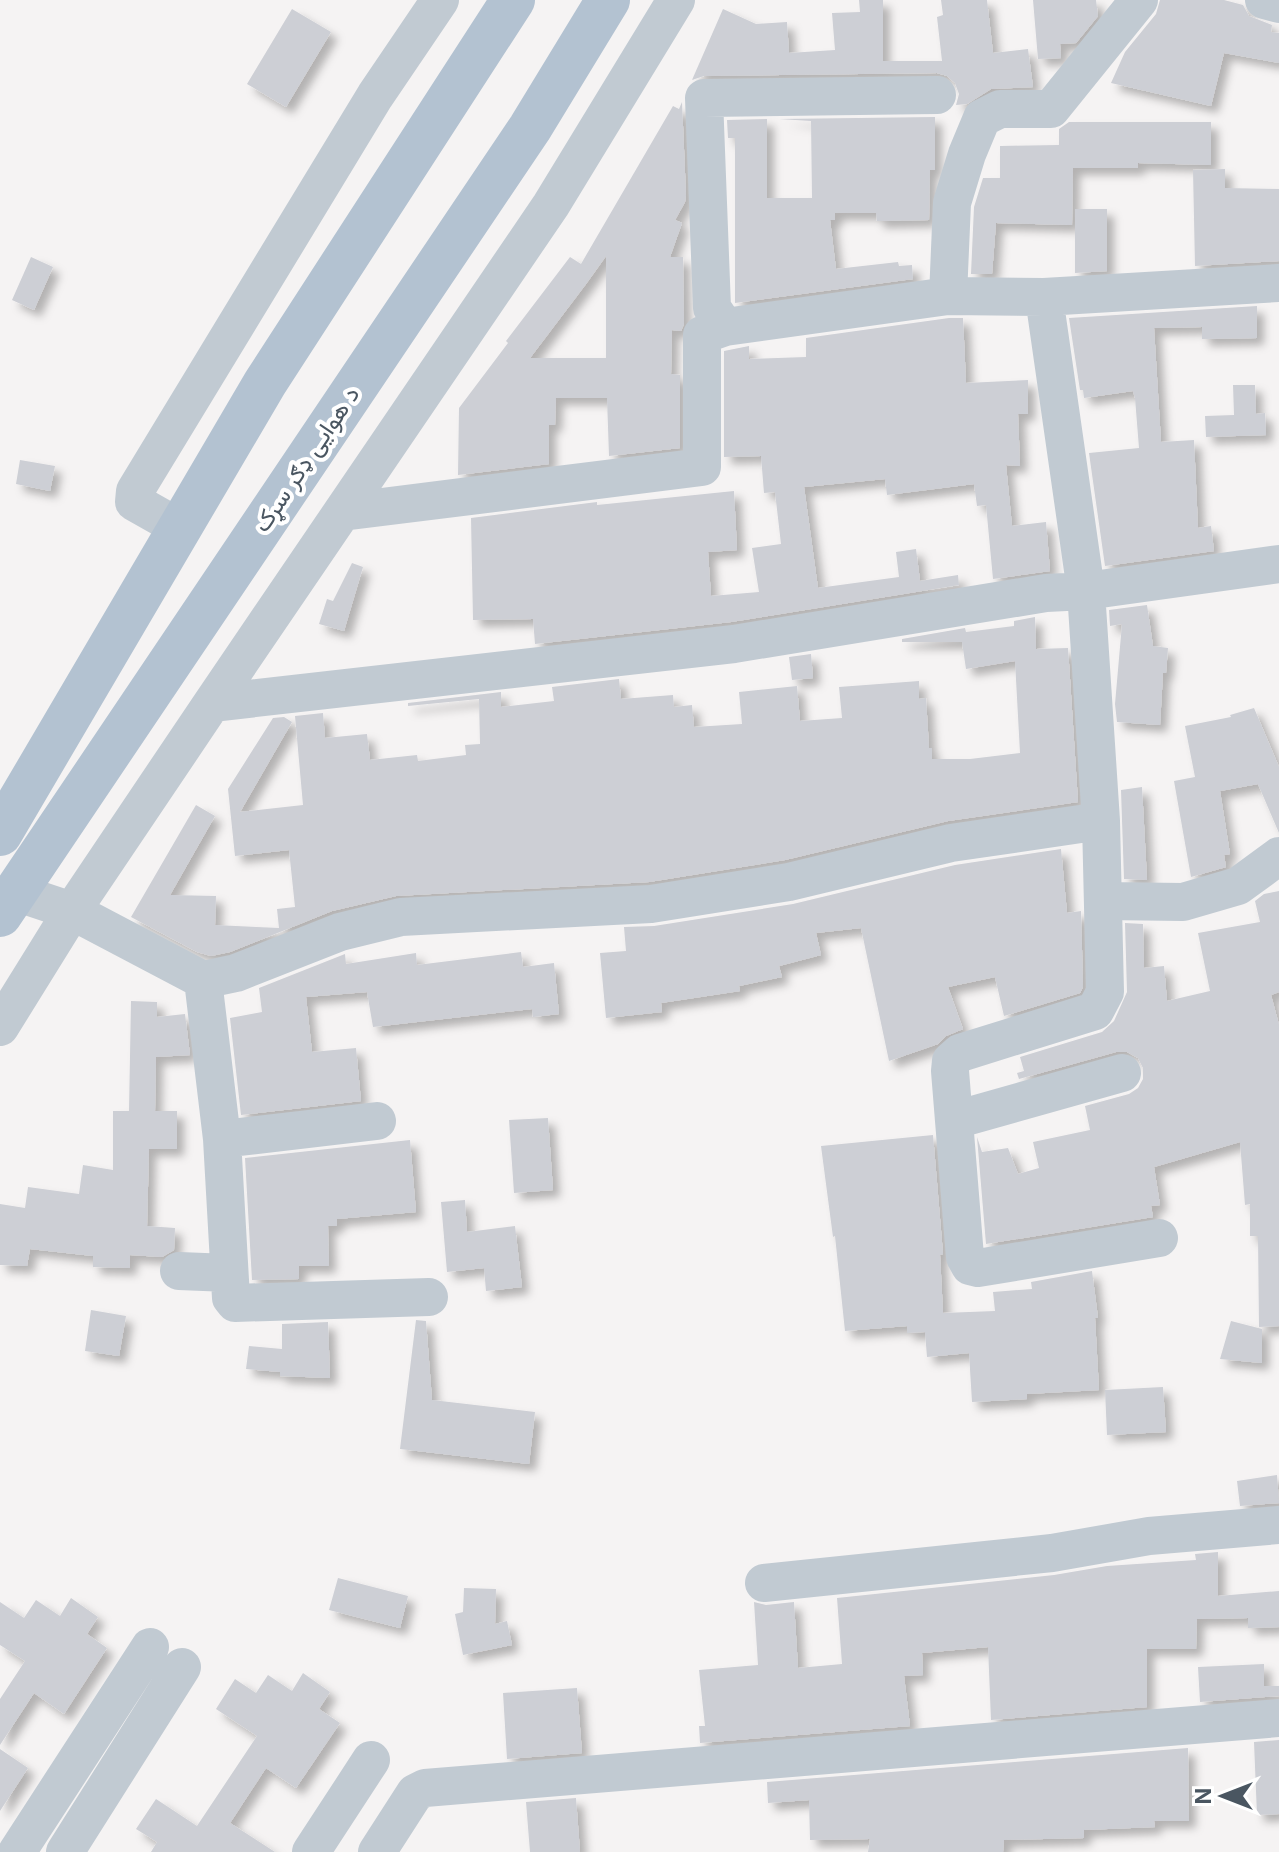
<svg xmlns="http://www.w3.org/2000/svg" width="1279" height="1852" font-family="Inter,Vazirmatn,sans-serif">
<defs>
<filter id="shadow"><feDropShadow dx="7" dy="7" stdDeviation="4" flood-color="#0004"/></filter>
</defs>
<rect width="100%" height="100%" fill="#f5f3f3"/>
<path fill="#cdcfd5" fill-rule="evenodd" filter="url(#shadow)" d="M 859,0 L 883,0 L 883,61 L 942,61 L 937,17 L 943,15 L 941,0 L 987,0 L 993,53 L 1028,49 L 1033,87 L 991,89 L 967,104 L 956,105 L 959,94 L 955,83 L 947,76 L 937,73 L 704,76 L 692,80 L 723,9 L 756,24 L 787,22 L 789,53 L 835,50 L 832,13 L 860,12 Z
M 1033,0 L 1096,0 L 1098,16 L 1076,43 L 1060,44 L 1061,58 L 1038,59 Z
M 1160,0 L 1224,0 L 1243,5 L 1249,16 L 1272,25 L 1271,32 L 1279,33 L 1279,63 L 1224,53 L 1211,106 L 1111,83 L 1125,52 L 1156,14 Z
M 292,9 L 331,32 L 286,107 L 247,84 Z
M 682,102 L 686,196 L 685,202 L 675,220 L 682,223 L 670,257 L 683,257 L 684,324 L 681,331 L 672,330 L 671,374 L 680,375 L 680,448 L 609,456 L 607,398 L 556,398 L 555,425 L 549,425 L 549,464 L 458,475 L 459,408 L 508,343 L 506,341 L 570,257 L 581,264 L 673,106 L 679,109 ZM 606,256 L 606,358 L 530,358 L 586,284 Z
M 935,117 L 935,170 L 930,170 L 929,220 L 877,221 L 876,213 L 835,213 L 835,220 L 830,220 L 836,269 L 898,262 L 899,266 L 912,265 L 913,279 L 735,303 L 735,138 L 728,138 L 727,120 L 767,119 L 767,198 L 812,198 L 811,121 L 779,119 Z
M 1069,122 L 1211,122 L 1211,165 L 1138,163 L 1138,168 L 1073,168 L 1072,225 L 996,223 L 992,274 L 971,274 L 974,207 L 983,178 L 1000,178 L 1000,146 L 1059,145 L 1059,129 Z
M 1225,169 L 1225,188 L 1279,189 L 1279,261 L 1195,266 L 1193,170 Z
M 1075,209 L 1107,209 L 1107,271 L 1075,273 Z
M 31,257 L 53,267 L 34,310 L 12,300 Z
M 1257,306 L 1257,338 L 1202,339 L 1202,327 L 1154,328 L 1161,442 L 1194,440 L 1198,528 L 1211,526 L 1214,551 L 1105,566 L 1089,453 L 1139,448 L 1135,398 L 1133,391 L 1084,398 L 1083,390 L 1080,390 L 1069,318 Z
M 949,318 L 963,318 L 966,383 L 1028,380 L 1028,414 L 1018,414 L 1020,466 L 1006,465 L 1012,526 L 1046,522 L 1050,571 L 993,579 L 986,505 L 977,506 L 974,484 L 887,495 L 885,479 L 804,487 L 818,588 L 899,577 L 896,552 L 916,549 L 920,581 L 958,575 L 959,585 L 731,622 L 535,644 L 533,619 L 473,620 L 471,518 L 597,502 L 597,505 L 734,491 L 737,550 L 708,552 L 711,596 L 759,592 L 752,548 L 781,544 L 775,492 L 764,493 L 761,456 L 724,457 L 724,351 L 749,346 L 749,359 L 806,357 L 806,338 Z
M 1233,385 L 1255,385 L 1256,414 L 1265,413 L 1266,435 L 1206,437 L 1205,416 L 1234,415 Z
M 20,460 L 55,466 L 50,491 L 16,484 Z
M 352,563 L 363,567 L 344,631 L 319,624 L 327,599 L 333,601 Z
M 1147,605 L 1153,646 L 1168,648 L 1166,673 L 1163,673 L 1160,725 L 1117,722 L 1115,704 L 1122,624 L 1110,626 L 1109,610 Z
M 1035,617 L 1036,649 L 1068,648 L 1078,802 L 948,821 L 785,860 L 649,882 L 396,896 L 332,911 L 230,952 L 211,956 L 197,952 L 131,917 L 196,805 L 215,816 L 170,895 L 216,896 L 215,925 L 279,928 L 277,909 L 295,907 L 289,850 L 235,856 L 228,789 L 273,718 L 284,717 L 292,722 L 240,812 L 303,805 L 295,716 L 323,713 L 325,738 L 367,734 L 370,760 L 417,755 L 418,761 L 466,755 L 465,745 L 480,744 L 479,699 L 408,706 L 408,703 L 501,692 L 501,707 L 554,701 L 552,687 L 619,679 L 621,699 L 673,695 L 674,707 L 692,705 L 694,727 L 742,724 L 739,692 L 797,686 L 800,721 L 842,718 L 839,687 L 919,681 L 919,699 L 926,698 L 929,748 L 932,748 L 932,759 L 970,759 L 1020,753 L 1015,661 L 966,669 L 962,642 L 902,642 L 902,639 L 965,628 L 966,632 L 1014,626 L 1014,621 Z
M 811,654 L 813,678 L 792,680 L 789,657 Z
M 1254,708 L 1279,767 L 1279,833 L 1258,784 L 1220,791 L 1230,854 L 1224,855 L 1226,867 L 1191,877 L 1174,781 L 1195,777 L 1185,726 L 1231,717 L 1230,715 Z
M 1142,787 L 1147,880 L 1124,879 L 1121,790 Z
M 1061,849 L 1067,913 L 1081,911 L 1083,987 L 1080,993 L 1004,1016 L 995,977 L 948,987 L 963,1029 L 946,1036 L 938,1044 L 889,1061 L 861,928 L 816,933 L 821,955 L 779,966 L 782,977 L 739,986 L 740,991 L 661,1003 L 662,1012 L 606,1018 L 600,953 L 626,951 L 624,927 L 654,926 L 793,904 L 955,865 Z
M 1279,891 L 1279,992 L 1271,995 L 1279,1025 L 1279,1326 L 1259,1327 L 1258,1236 L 1250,1236 L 1250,1204 L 1245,1205 L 1240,1142 L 1154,1167 L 1160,1205 L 1151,1206 L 1153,1217 L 986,1244 L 977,1137 L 982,1152 L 1008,1148 L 1018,1174 L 1039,1168 L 1033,1142 L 1090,1130 L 1085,1106 L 1129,1094 L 1138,1088 L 1143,1079 L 1143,1068 L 1138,1058 L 1127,1052 L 1116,1052 L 1019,1079 L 1017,1073 L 1024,1071 L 1020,1057 L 1102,1032 L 1114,1021 L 1127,992 L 1125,923 L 1143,924 L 1144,968 L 1164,966 L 1167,1001 L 1210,991 L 1198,933 L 1260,922 L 1255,901 L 1264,894 Z
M 521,952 L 523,967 L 554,963 L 559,1014 L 533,1017 L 532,1009 L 373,1027 L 367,992 L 306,997 L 312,1052 L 356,1048 L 361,1101 L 241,1115 L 230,1018 L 262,1012 L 259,988 L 345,954 L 346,964 L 416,953 L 417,965 Z
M 131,1001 L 157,1002 L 157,1017 L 185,1014 L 190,1055 L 156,1057 L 155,1111 L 177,1111 L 177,1149 L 149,1149 L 147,1226 L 175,1228 L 174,1250 L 162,1257 L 130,1255 L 130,1268 L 93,1267 L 93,1256 L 30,1249 L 27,1266 L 0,1265 L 0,1204 L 25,1208 L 28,1187 L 79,1194 L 83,1165 L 113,1170 L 113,1111 L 129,1111 Z
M 548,1118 L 553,1190 L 514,1193 L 509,1120 Z
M 933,1135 L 943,1254 L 940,1255 L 943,1313 L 995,1311 L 993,1292 L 1032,1289 L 1031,1282 L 1092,1271 L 1098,1318 L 1095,1318 L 1099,1390 L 1027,1394 L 1027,1399 L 972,1402 L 969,1353 L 927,1357 L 925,1332 L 907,1333 L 907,1326 L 845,1331 L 835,1236 L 833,1237 L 821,1146 Z
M 410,1140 L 416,1212 L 337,1219 L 337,1226 L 328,1226 L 329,1266 L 299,1266 L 299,1279 L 252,1280 L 245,1158 Z
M 465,1200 L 467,1232 L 515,1226 L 522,1287 L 486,1291 L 484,1268 L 447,1272 L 441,1202 Z
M 91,1310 L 126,1316 L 119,1356 L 85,1351 Z
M 416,1320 L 426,1321 L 432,1400 L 535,1412 L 529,1464 L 400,1449 Z
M 1231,1321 L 1262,1329 L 1262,1363 L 1220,1359 Z
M 328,1322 L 330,1378 L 280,1376 L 280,1372 L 246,1369 L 249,1346 L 282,1349 L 282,1324 Z
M 1163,1387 L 1166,1432 L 1107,1435 L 1105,1390 Z
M 1277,1475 L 1279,1503 L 1240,1506 L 1237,1481 Z
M 1218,1552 L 1218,1596 L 1279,1591 L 1279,1627 L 1248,1628 L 1248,1618 L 1197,1619 L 1196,1649 L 1147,1649 L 1147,1707 L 991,1720 L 988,1647 L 922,1653 L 923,1675 L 904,1676 L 910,1726 L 700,1743 L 699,1726 L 705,1726 L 699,1670 L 758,1665 L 754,1602 L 766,1605 L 794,1602 L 798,1668 L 842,1664 L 837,1598 L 1054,1575 L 1107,1566 L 1196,1560 L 1195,1554 Z
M 338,1578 L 408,1596 L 400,1628 L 329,1610 Z
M 464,1588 L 496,1589 L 495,1624 L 507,1621 L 512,1645 L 463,1655 L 455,1614 L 463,1612 Z
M 71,1598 L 98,1617 L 87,1634 L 107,1648 L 64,1714 L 34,1693 L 0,1745 L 0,1699 L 25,1661 L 0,1645 L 0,1602 L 24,1618 L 36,1600 L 60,1616 Z
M 1264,1664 L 1264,1686 L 1279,1686 L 1279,1696 L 1200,1702 L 1198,1667 Z
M 303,1673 L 330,1692 L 319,1709 L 340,1723 L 296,1788 L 266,1768 L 230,1823 L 275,1852 L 151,1852 L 157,1842 L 136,1829 L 156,1799 L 197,1826 L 257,1736 L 216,1709 L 235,1679 L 256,1693 L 268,1675 L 292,1691 Z
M 577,1688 L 582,1753 L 507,1759 L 503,1693 Z
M 1279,1740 L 1279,1814 L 1257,1815 L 1254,1742 Z
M 1188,1748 L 1189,1821 L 1154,1821 L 1155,1827 L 1084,1830 L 1084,1838 L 1004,1840 L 1003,1852 L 868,1852 L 870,1839 L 810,1840 L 809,1800 L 768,1803 L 767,1782 Z
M 0,1749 L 28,1768 L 0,1811 Z
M 576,1798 L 580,1852 L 530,1852 L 526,1802 Z"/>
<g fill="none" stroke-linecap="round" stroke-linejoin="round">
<path stroke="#c1cad2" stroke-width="38" d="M 1264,0 L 1279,4
M 948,296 L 952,203 L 967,154 L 982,118 L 1000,109 L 1051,109 L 1139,0
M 1044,297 L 1086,591 L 1279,564
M 725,327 L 712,308 L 704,98 L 937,95
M 342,512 L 702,467 L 702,335 L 725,327 L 948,296 L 1044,297 L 1279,283
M 180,528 L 134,502 L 135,491 L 375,96 L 440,0
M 212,703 L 734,644 L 1046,593 L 1086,591 L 1101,821 L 1105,992 L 1095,1011 L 960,1053 L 951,1061 L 950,1071 L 965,1257 L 970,1266 L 978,1268 L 1159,1238
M 15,892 L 72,911 L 203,980 L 222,1139 L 231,1298 L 235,1303 L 429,1297
M 1103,901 L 1183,902 L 1238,886 L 1279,856
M 203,980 L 236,973 L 340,932 L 401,917 L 651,904 L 789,882 L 951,843 L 1101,821
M 0,1027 L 72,911 L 212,703 L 551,205 L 676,0
M 955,1120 L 1122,1073
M 222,1139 L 377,1121
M 179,1271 L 229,1273
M 764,1583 L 1052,1553 L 1149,1536 L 1279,1525
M 17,1852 L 150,1647
M 65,1852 L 182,1667
M 311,1852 L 371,1760
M 377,1852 L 415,1793 L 425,1788 L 1279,1718"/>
<path stroke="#b3c2d1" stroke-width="44" d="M 0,834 L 265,383 L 513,0
M 0,915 L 530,128 L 608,0"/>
</g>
<g text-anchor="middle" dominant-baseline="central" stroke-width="8" stroke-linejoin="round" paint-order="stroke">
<g font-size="24" fill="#4a5661" stroke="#fff">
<text transform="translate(306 459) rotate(-56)">د هوایی ډګر سړک</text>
</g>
</g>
<g transform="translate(1223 1796) rotate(270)" stroke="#ffffff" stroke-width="6" paint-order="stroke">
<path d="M0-6L14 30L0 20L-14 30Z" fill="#4a5661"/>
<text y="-12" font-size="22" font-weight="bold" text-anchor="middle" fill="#4a5661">N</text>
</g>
</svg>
